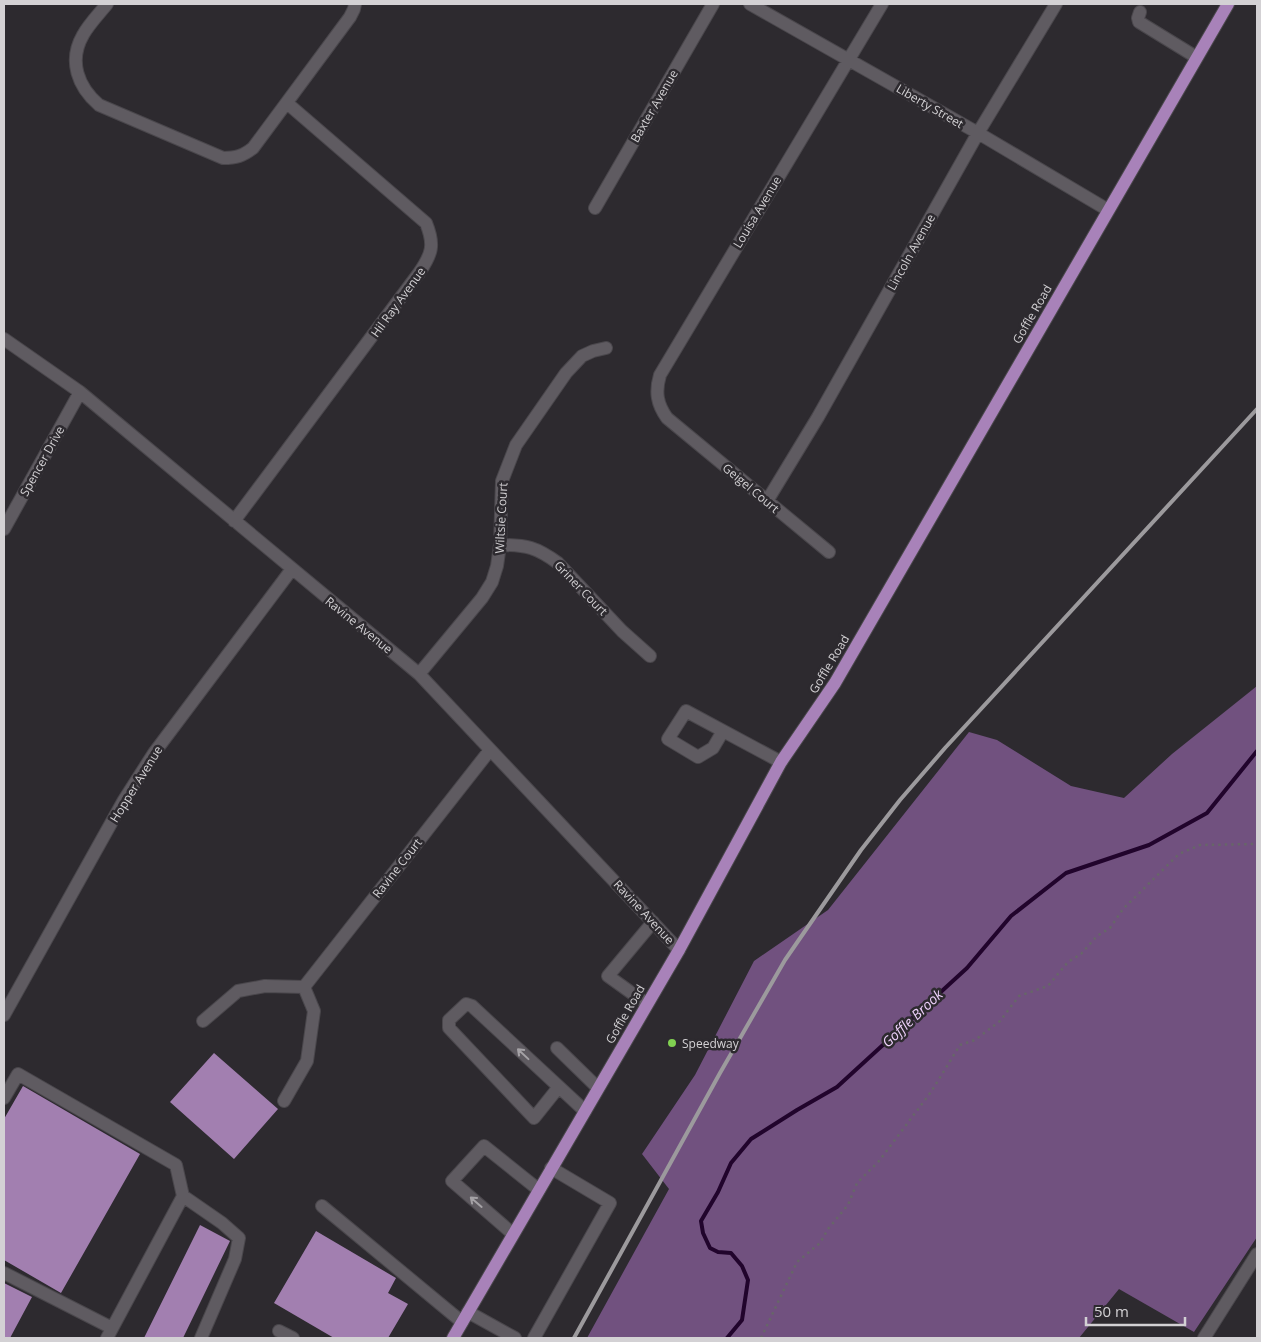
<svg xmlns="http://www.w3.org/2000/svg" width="1261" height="1342" font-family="'Open Sans',sans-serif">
<rect width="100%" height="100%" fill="#2d2a2f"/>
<path fill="#71517f" d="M 1257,686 L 1257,1237 L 1194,1332 L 1119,1289 L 1079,1338 L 587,1338 L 669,1189 L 642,1154 L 695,1075 L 754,961 L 828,910 L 969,732 L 997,740 L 1071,786 L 1124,798 L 1172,754 Z"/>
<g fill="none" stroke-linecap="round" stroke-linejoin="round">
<path stroke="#21042c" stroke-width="4" d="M 727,1338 L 742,1320 L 748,1280 L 742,1266 L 731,1253 L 718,1252 L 710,1248 L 703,1233 L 701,1221 L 718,1192 L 731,1163 L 751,1139 L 797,1110 L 837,1087 L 967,968 L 1011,916 L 1066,873 L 1149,845 L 1207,813 L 1257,751"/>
</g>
<path fill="#a27fb0" d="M 214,1053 L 278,1109 L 234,1159 L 170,1102 Z
M 23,1086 L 140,1154 L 61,1293 L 4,1260 L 4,1119 Z
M 200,1225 L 230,1241 L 183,1338 L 144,1338 Z
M 316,1231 L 396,1278 L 388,1293 L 408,1304 L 388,1338 L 334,1338 L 274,1303 Z
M 4,1283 L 32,1297 L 10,1338 L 4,1338 Z"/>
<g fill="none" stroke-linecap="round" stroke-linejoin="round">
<defs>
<path id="minor" d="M 107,4 C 99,14 89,24 83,35 C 68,61 78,87 99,105 L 223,158 C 236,158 243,156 253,148 L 350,17 L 354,9 L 355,4
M 750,4 L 978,133 L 1108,210
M 1140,12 L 1138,18 L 1139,22 L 1196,57
M 595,208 L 713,4
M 4,339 L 80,392 L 419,674 L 679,950
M 767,501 L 818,417 L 978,133 L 1056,4
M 234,521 L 419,273 C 432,254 435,245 426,223 L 287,103
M 4,529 L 80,392
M 500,545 C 527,545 536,547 558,563 L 622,631 L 650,656
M 829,552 L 667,418 C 657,404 655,392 660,375 L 882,4
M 419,674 L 482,598 L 492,582 L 497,566 L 500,545 L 502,481 L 516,445 L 566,373 L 582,356 L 593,351 L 606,348
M 723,731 L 713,748 L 698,757 L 668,739 L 686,711 L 781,762
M 304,987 L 490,750
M 647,1004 L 608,976 L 653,922
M 4,1015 L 124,800 L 154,753 L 292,569
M 203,1021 L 238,991 L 265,986 L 304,987
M 557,1048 L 598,1088
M 558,1088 L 534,1118 L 449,1028 L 449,1020 L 466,1004 L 472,1006 L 585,1111
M 4,1098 L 18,1074 L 176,1165 L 183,1196
M 284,1101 L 307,1061 L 314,1011 L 304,987
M 322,1206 L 462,1322
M 513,1234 L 452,1181 L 484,1146 L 539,1190
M 4,1273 L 112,1328
M 468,1312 L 515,1338
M 279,1331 L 293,1338
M 107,1338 L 183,1196 L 222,1223 L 239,1238 L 235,1259 L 201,1338
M 534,1338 L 610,1203 L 551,1168
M 1204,1338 L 1257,1254"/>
<path id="major" d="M 453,1338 L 679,950 L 781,762 L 835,683 L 1228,4"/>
</defs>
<use href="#minor" stroke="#4a474c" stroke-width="14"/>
<use href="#major" stroke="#4a474c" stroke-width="14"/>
<path stroke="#676569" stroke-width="2.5" stroke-dasharray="2.5 4" stroke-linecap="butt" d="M 761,1338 L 797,1262 L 820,1243 L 828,1229 L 848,1205 L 857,1183 L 879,1161 L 931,1092 L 960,1045 L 975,1040 L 1000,1021 L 1019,996 L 1048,986 L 1068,962 L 1081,954 L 1097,936 L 1110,928 L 1123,909 L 1179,854 L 1200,845 L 1257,844"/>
<use href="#minor" stroke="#5f5b61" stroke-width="12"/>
<use href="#major" stroke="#a882b9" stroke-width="12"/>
<path stroke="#9c9a9d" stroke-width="4" d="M 574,1338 L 720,1073 L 785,960 L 861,850 L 900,800 L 945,748 L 1257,409"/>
</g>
<defs><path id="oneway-shaft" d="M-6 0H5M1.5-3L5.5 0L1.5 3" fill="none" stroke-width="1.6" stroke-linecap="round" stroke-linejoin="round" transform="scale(1.25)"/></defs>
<g stroke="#a5a2a6">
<use href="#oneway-shaft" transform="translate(523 1054) rotate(-137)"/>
<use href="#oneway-shaft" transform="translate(476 1202) rotate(-139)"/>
</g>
<circle fill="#80d051" stroke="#2d2a2f" stroke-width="2" cx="672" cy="1043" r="5"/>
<g text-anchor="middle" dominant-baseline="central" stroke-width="5" stroke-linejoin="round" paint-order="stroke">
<g font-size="12" fill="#d3d1d4" stroke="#2d2a2f">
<text transform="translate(654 106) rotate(-60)">Baxter Avenue</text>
<text transform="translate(930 106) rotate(30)">Liberty Street</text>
<text transform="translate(757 212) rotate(-59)">Louisa Avenue</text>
<text transform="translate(911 252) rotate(-61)">Lincoln Avenue</text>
<text transform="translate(398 302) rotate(-54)">Hil Ray Avenue</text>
<text transform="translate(1032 314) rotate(-60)">Goffle Road</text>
<text transform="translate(42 461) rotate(-61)">Spencer Drive</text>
<text transform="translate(751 488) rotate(40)">Geigel Court</text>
<text transform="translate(501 518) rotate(-87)">Wiltsie Court</text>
<text transform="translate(581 588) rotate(46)">Griner Court</text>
<text transform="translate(359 625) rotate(39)">Ravine Avenue</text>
<text transform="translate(829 664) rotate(-59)">Goffle Road</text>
<text transform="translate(136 784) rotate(-58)">Hopper Avenue</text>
<text transform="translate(397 868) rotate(-52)">Ravine Court</text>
<text transform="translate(644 912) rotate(47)">Ravine Avenue</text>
<text transform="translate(625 1014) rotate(-60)">Goffle Road</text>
</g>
<g font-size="12" fill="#d3d1d4" stroke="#2d2a2f" text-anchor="start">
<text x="682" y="1043">Speedway</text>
</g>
<g font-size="14" font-style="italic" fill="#efd1fc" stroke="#2d2a2f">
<text transform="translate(912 1018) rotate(-43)">Goffle Brook</text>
</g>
</g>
<rect width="1261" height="1342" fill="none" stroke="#d3d1d4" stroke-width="10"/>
<path d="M1086 1317v8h99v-8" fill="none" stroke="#d3d1d4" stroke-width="2.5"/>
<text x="1094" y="1317" font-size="15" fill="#d3d1d4" stroke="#2d2a2f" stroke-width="4" paint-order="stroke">50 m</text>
</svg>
